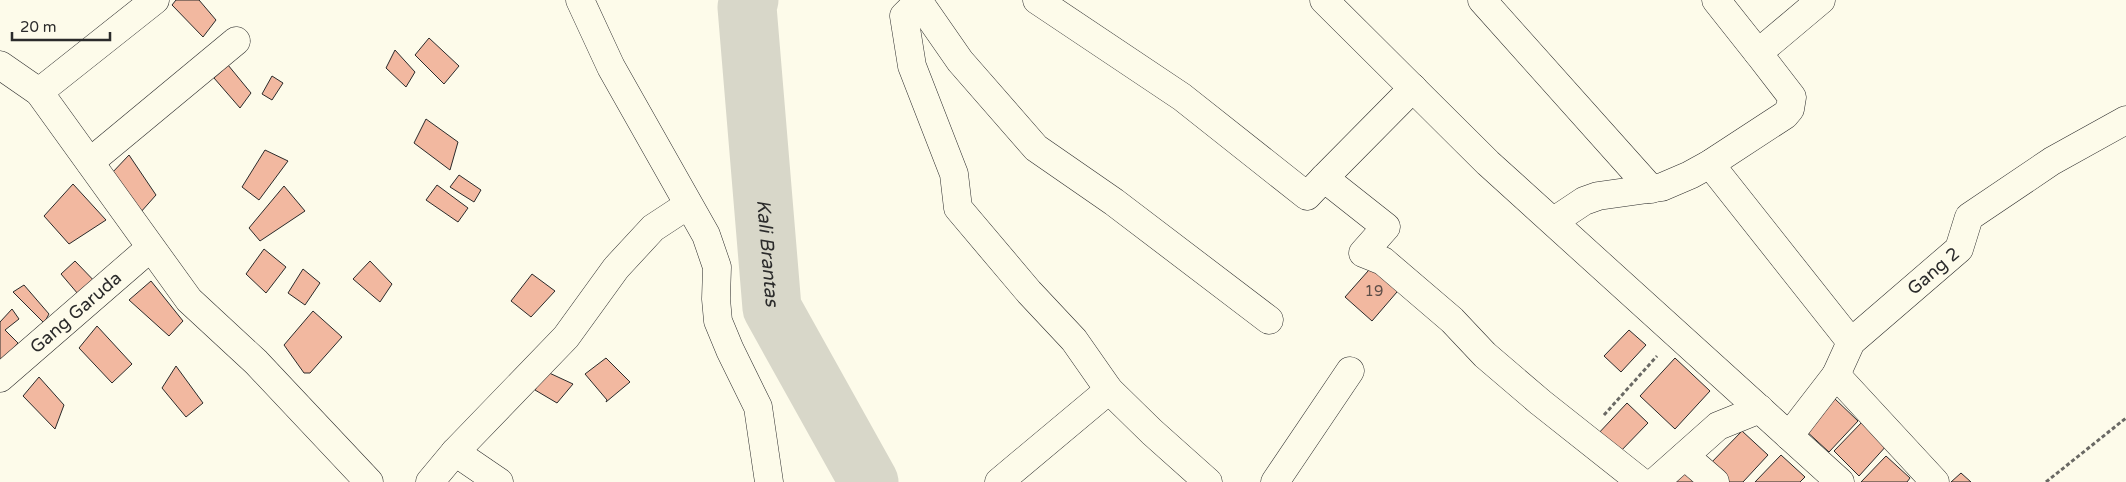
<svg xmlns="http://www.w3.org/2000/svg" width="2126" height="482" font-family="'Varela Round',sans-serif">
<rect width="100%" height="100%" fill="#fdfbea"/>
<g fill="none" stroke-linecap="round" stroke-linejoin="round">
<path stroke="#d8d7c9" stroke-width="59" id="s1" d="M 749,0 L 747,7 L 772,308 L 869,482"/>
</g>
<path fill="#f2b8a0" stroke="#2b2b2b" d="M 176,0 L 199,0 L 216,20 L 203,37 L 172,5 Z
M 429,38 L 459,66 L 444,84 L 415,55 Z
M 395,50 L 415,72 L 406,87 L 386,68 Z
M 228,65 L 251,93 L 240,108 L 214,78 Z
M 272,76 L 283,83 L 272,100 L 262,94 Z
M 426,119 L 458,142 L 450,170 L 414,143 Z
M 265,150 L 288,161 L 259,200 L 242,187 Z
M 129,155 L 156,195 L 140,213 L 111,174 Z
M 459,175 L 481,190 L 474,202 L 450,187 Z
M 73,184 L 106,220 L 69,244 L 44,216 Z
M 437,185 L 468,208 L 458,222 L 426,200 Z
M 284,186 L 305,211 L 260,241 L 249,228 Z
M 264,249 L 286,267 L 266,293 L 246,274 Z
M 75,261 L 101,288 L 84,301 L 61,274 Z
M 370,261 L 392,284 L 380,302 L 353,279 Z
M 1376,262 L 1403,285 L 1372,321 L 1345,297 Z
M 303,269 L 320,283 L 305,305 L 288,293 Z
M 532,274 L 555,291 L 531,317 L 511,301 Z
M 151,281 L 183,321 L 169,336 L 129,300 Z
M 24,285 L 49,314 L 44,323 L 13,292 Z
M 12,309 L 19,319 L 5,330 L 18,343 L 0,366 L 0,322 Z
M 313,311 L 342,337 L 310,373 L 304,373 L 284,345 Z
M 97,326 L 132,364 L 112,383 L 79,348 Z
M 1629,330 L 1646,345 L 1621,372 L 1604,356 Z
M 606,358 L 630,382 L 606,402 L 607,400 L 585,374 Z
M 1675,358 L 1710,391 L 1675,429 L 1640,396 Z
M 176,366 L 203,403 L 186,417 L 162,388 Z
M 545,371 L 573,384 L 557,403 L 535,390 Z
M 39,377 L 64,405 L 55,429 L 23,396 Z
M 1834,398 L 1858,421 L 1829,452 L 1804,429 Z
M 1627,403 L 1648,423 L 1617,455 L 1596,436 Z
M 1863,421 L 1888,444 L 1859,476 L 1834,451 Z
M 1742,431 L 1768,455 L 1743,482 L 1725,482 L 1708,466 Z
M 1781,455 L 1805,477 L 1800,482 L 1755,482 Z
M 1886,456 L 1910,478 L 1907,482 L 1861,482 Z
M 1677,466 L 1694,482 L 1661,482 Z
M 1961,473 L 1971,482 L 1951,482 Z"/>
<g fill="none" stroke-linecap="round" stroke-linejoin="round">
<defs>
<g id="minor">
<path d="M 580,0 L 611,67 L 706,235 L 717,267 L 716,299 L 718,321 L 730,350 L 758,407 L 769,482"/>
<path d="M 920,0 L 904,16 L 912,66 L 954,174 L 958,208 L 1029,292 L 1074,340 L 1109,390 L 1152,432 L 1208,482"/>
<path d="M 1037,0 L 1182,97 L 1307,196 L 1324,178 L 1386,227 L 1363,253 L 1383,261 L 1452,320 L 1485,355 L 1540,402 L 1641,482"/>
<path d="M 1324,0 L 1488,163 L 1840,482"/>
<path d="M 1482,0 L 1651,189"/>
<path d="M 1716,0 L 1758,53"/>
<path d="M 919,2 L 960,61 L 1036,148 L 1114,202 L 1269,320"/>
<path d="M 0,65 L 39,92 L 189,300 L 256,362 L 369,482"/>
<path d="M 39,92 L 155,0"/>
<path d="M 90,162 L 236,41"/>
<path d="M 1710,164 L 1851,342"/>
<path d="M 1324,178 L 1413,88"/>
<path d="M 1554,221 L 1584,201 L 1598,196 L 1662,187 L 1690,175 L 1710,164 L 1785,115 L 1790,109 L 1792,97 L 1758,53 L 1821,0"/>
<path d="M 1836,375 L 1935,482"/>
<path id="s2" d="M 0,378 L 150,248"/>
<path id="s3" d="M 1789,436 L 1836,375 L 1851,342 L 1959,249 L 1969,217 L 2052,161 L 2126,120"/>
<path d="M 455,452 L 499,482"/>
<path d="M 1685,456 L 1715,482"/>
<path d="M 430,482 L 455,452 L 566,337 L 616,268 L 653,228 L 688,205"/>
<path d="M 999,482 L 1109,390"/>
<path d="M 1275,482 L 1350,371"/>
<path d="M 1655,482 L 1718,426 L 1760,409"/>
</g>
</defs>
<use href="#minor" stroke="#2b2b2b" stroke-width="29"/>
<path stroke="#6a6964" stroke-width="3" stroke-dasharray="4 2.5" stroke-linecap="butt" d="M 1604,415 L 1657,356
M 2046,482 L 2126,418"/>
<use href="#minor" stroke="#fdfbea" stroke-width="28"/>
</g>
<g text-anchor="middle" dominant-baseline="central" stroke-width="4" stroke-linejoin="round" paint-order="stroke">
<g font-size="15" fill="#5d4e48">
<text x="1374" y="291">19</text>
</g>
<g font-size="18" fill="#2b2b2b" stroke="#fdfbea">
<text stroke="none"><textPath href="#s3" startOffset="222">Gang 2</textPath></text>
<text stroke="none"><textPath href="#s2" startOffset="100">Gang Garuda</textPath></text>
</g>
<g font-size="19" font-style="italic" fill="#2b2b2b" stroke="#fdfbea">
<text stroke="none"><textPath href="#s1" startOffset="254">Kali Brantas</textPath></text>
</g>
</g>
<path d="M12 32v8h98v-8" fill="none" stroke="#2b2b2b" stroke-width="2.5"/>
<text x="20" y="32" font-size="15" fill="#2b2b2b" stroke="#fdfbea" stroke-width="4" paint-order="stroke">20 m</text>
</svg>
